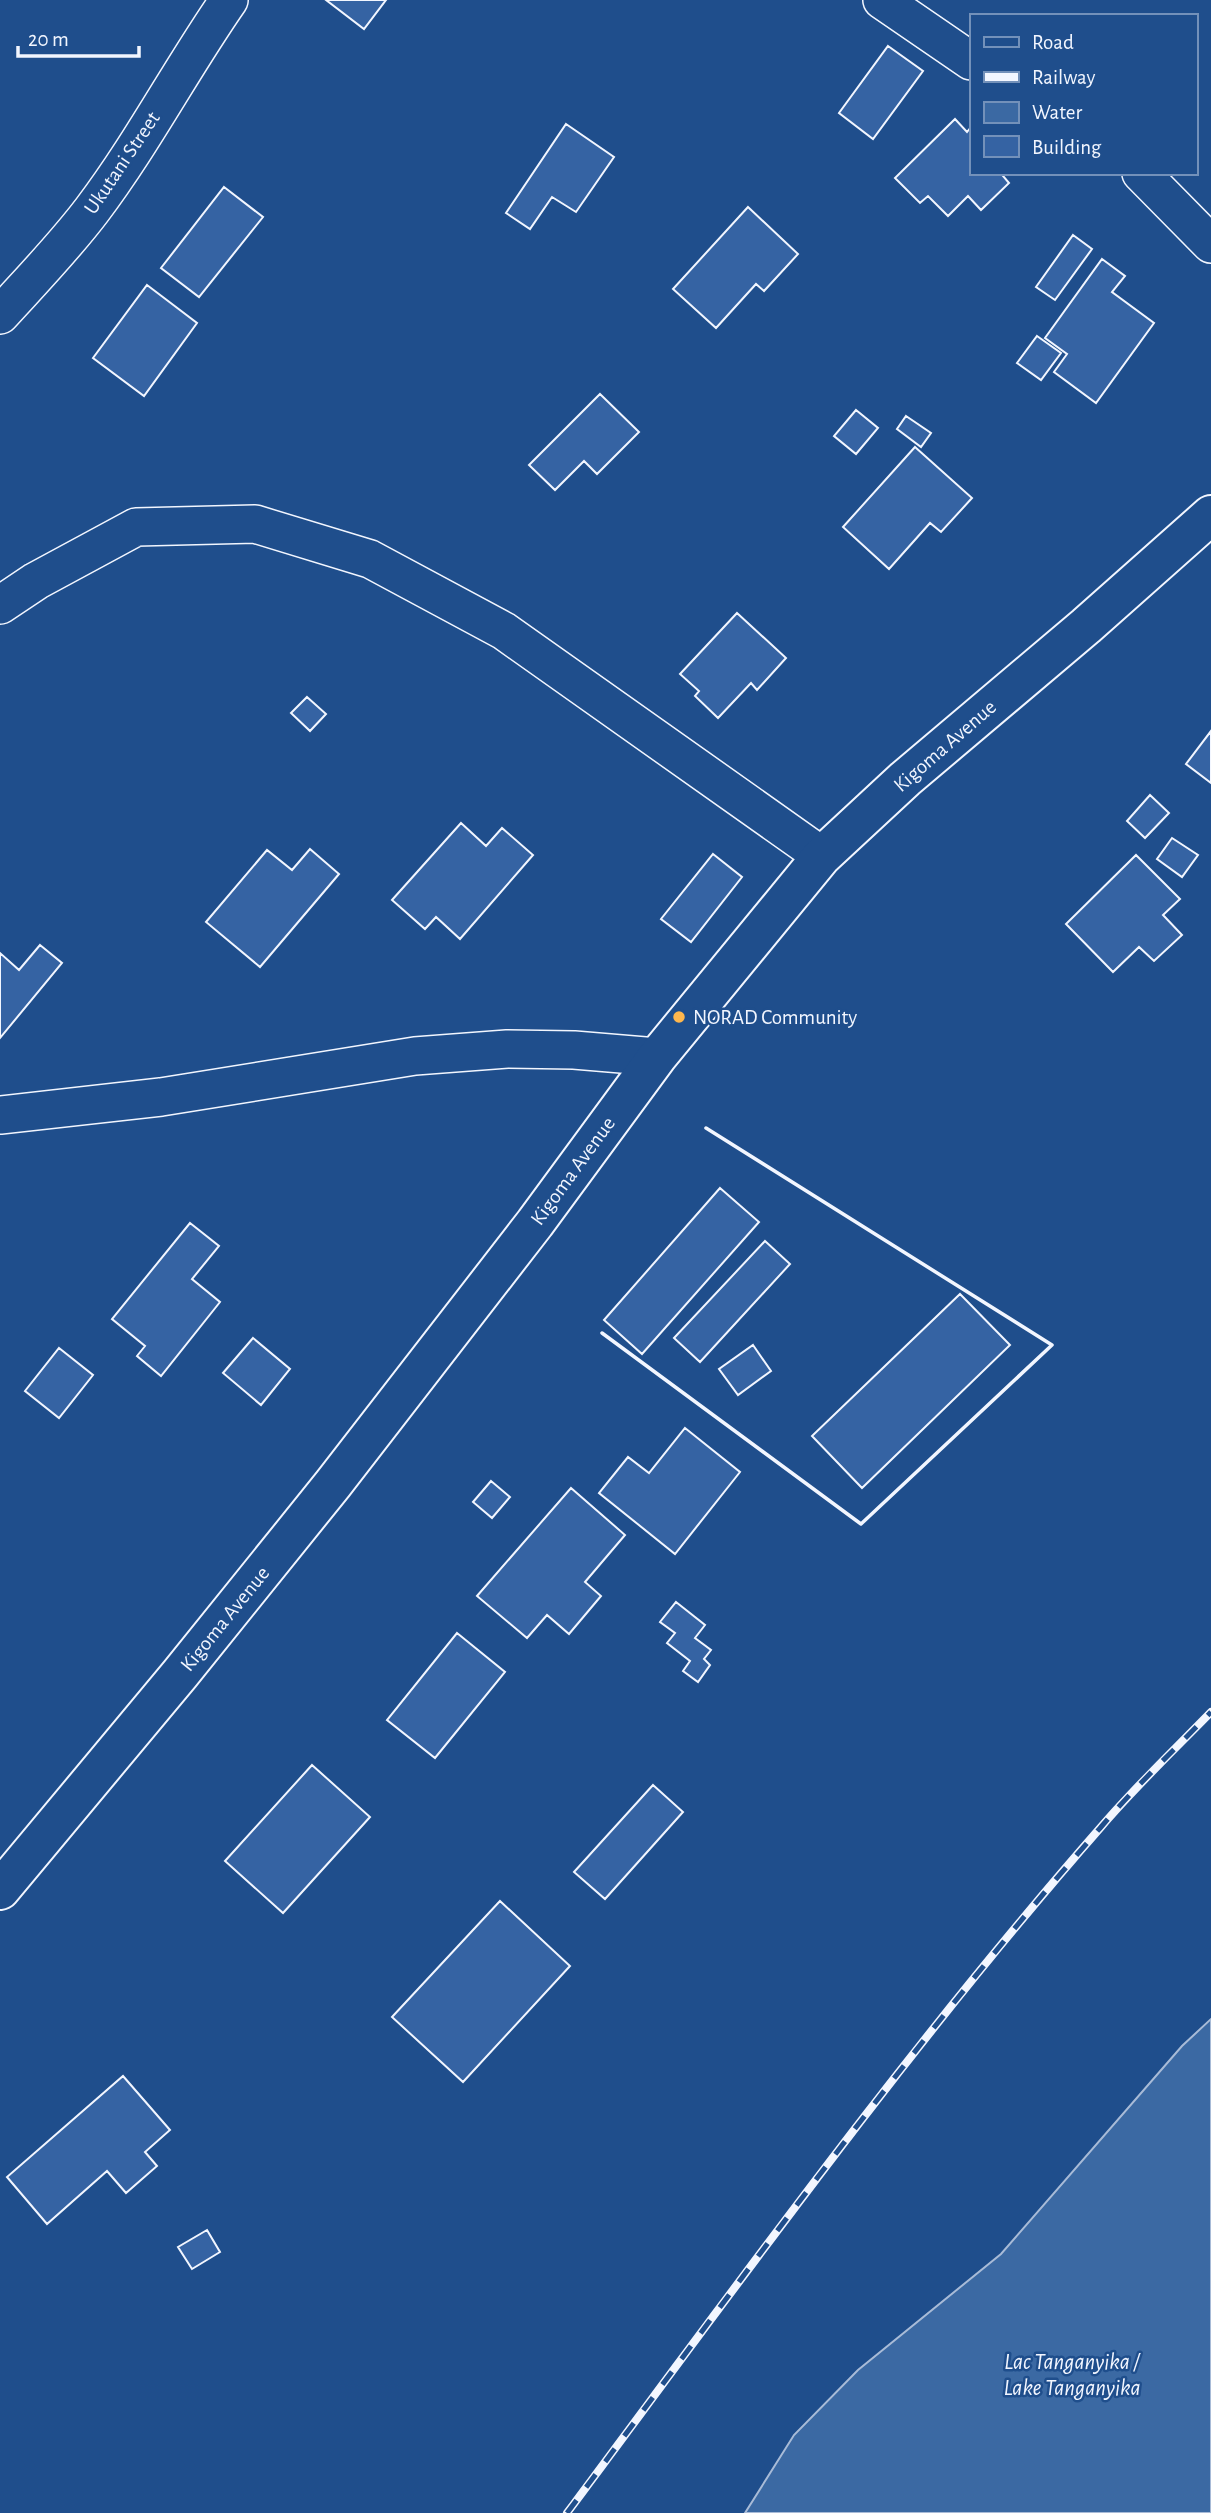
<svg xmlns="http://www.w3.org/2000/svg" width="1211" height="2513" font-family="'Alegreya Sans',sans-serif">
<rect width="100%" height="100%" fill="#1f4e8c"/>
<path fill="#3b69a3" stroke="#a8bbd7" stroke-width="2" d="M 1211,2019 L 1211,2513 L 745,2513 L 794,2435 L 858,2370 L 1001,2254 L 1182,2046 Z"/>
<path fill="#3563a3" stroke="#f2f6ff" stroke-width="2" d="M 326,0 L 386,0 L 364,29 Z
M 888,46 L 923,71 L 873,139 L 839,113 Z
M 955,119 L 967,132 L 971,127 L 971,173 L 1005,173 L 1003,176 L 1009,183 L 981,210 L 968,196 L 948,216 L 928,196 L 920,203 L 895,178 Z
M 566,124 L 614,157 L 576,212 L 552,197 L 530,229 L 506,213 Z
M 224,187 L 263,217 L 199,297 L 161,268 Z
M 748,207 L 798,254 L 764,291 L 756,284 L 716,328 L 673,289 Z
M 1073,235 L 1092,249 L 1055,300 L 1036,287 Z
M 1102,259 L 1125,276 L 1112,292 L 1154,323 L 1096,403 L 1054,372 L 1067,354 L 1045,338 Z
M 147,285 L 197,323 L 144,396 L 93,358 Z
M 1037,336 L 1061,353 L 1041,380 L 1017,363 Z
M 600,394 L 639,432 L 597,474 L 584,461 L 555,490 L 529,465 Z
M 856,410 L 878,428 L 856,454 L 834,436 Z
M 906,416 L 931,433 L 921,447 L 897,429 Z
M 915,447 L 972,498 L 941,532 L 930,523 L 889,569 L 843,527 Z
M 737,613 L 786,658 L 757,690 L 751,683 L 718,718 L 695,696 L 699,691 L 680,674 Z
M 307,697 L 326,714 L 310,731 L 291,713 Z
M 1211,731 L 1211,783 L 1186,764 Z
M 1150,795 L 1169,813 L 1145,838 L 1127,821 Z
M 461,823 L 486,846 L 502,828 L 533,855 L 460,939 L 436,917 L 425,929 L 392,900 Z
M 1172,838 L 1198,855 L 1182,877 L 1157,859 Z
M 310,849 L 339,874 L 260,967 L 206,922 L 267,850 L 292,870 Z
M 713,854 L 742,877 L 691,942 L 661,919 Z
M 1136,855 L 1180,899 L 1163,915 L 1182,935 L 1154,961 L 1139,947 L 1113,972 L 1066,924 Z
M 40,945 L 62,963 L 0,1038 L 0,953 L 19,970 Z
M 720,1188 L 759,1222 L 642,1354 L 604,1320 Z
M 190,1223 L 219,1246 L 192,1279 L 220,1302 L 161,1376 L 137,1356 L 145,1346 L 112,1319 Z
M 765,1241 L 790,1264 L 700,1362 L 674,1338 Z
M 960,1294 L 1010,1345 L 862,1488 L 812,1436 Z
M 253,1338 L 290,1369 L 261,1405 L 223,1373 Z
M 753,1345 L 771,1371 L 738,1395 L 719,1369 Z
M 59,1348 L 93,1375 L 59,1418 L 25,1391 Z
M 685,1428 L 740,1472 L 675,1554 L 599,1493 L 628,1457 L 649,1473 Z
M 491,1481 L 510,1497 L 492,1518 L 473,1502 Z
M 571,1488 L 625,1535 L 585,1582 L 601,1596 L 569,1634 L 547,1615 L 527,1638 L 477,1596 Z
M 676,1602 L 705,1625 L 695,1638 L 711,1650 L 704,1659 L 710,1665 L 698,1682 L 683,1671 L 690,1661 L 667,1643 L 675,1633 L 660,1622 Z
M 457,1633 L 505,1672 L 435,1758 L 387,1720 Z
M 312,1765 L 370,1817 L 283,1913 L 225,1861 Z
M 653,1785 L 683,1812 L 605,1899 L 574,1872 Z
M 500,1901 L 570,1966 L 463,2082 L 392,2017 Z
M 123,2076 L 170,2130 L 145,2152 L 157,2166 L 126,2193 L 107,2171 L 47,2224 L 7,2177 Z
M 207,2230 L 220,2252 L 192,2269 L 178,2247 Z"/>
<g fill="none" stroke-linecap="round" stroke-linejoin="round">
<defs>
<path id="street" d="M 882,0 L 971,61
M 1141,173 L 1211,244
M 0,315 C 31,281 64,247 92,210 C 142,144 181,69 229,0
M 0,605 L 36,581 L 136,527 L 255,524 L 370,559 L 504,631 L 822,856
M 0,1115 L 161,1097 L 415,1056 L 507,1049 L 574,1050 L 657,1057"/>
<path id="primary" d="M 0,1890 L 180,1674 L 333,1484 L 535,1223 L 657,1057 L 822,856 L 905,779 L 1086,626 L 1211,515"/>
</defs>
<use href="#street" stroke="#f2f6ff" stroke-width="40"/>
<use href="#primary" stroke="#f2f6ff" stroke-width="42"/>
<use href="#street" stroke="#1f4e8c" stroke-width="37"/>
<use href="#primary" stroke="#1f4e8c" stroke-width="38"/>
<defs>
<path id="rail" d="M 567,2513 C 740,2281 910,2045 1101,1827 C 1135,1787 1174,1750 1211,1712"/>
</defs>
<use href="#rail" stroke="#f2f6ff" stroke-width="8"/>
<use href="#rail" stroke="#1f4e8c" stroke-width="5" stroke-dasharray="16" stroke-linecap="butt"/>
<path stroke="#f2f6ff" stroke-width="3.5" d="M 602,1333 L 861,1524 L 1052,1345 L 706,1128"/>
</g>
<circle fill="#ffb74d" stroke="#1f4e8c" stroke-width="2.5" cx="679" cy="1017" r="7"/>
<g text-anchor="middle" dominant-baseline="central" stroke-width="5" stroke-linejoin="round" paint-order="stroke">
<g font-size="21" fill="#f2f6ff" stroke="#1f4e8c">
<text transform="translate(122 163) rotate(-56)">Ukutani Street</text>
<text transform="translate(945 746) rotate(-41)">Kigoma Avenue</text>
<text transform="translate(573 1171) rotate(-54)">Kigoma Avenue</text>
<text transform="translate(225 1619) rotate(-51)">Kigoma Avenue</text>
</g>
<g font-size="21" fill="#f2f6ff" stroke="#1f4e8c" text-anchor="start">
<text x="693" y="1017">NORAD Community</text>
</g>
<g font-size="23" font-style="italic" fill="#f2f6ff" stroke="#1f4e8c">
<text x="1072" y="2362">Lac Tanganyika /<tspan x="1072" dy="26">Lake Tanganyika</tspan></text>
</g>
</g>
<rect x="970" y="14" width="228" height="161" fill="#1f4e8c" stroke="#7391ba" stroke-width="2"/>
<rect x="984" y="37" width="35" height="10" fill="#1f4e8c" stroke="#7391ba" stroke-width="2"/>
<text x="1032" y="49" font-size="21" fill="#f2f6ff">Road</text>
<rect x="984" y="72" width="35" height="10" fill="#f2f6ff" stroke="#7391ba" stroke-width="2"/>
<text x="1032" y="84" font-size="21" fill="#f2f6ff">Railway</text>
<rect x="984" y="102" width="35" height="21" fill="#3b69a3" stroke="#7391ba" stroke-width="2"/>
<text x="1032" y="119" font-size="21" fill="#f2f6ff">Water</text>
<rect x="984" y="136" width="35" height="21" fill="#3563a3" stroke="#7391ba" stroke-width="2"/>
<text x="1032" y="154" font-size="21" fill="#f2f6ff">Building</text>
<path d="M18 46v10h121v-10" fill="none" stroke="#f2f6ff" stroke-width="3.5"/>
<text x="28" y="46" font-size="21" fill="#f2f6ff" stroke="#1f4e8c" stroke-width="5" paint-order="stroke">20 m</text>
</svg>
